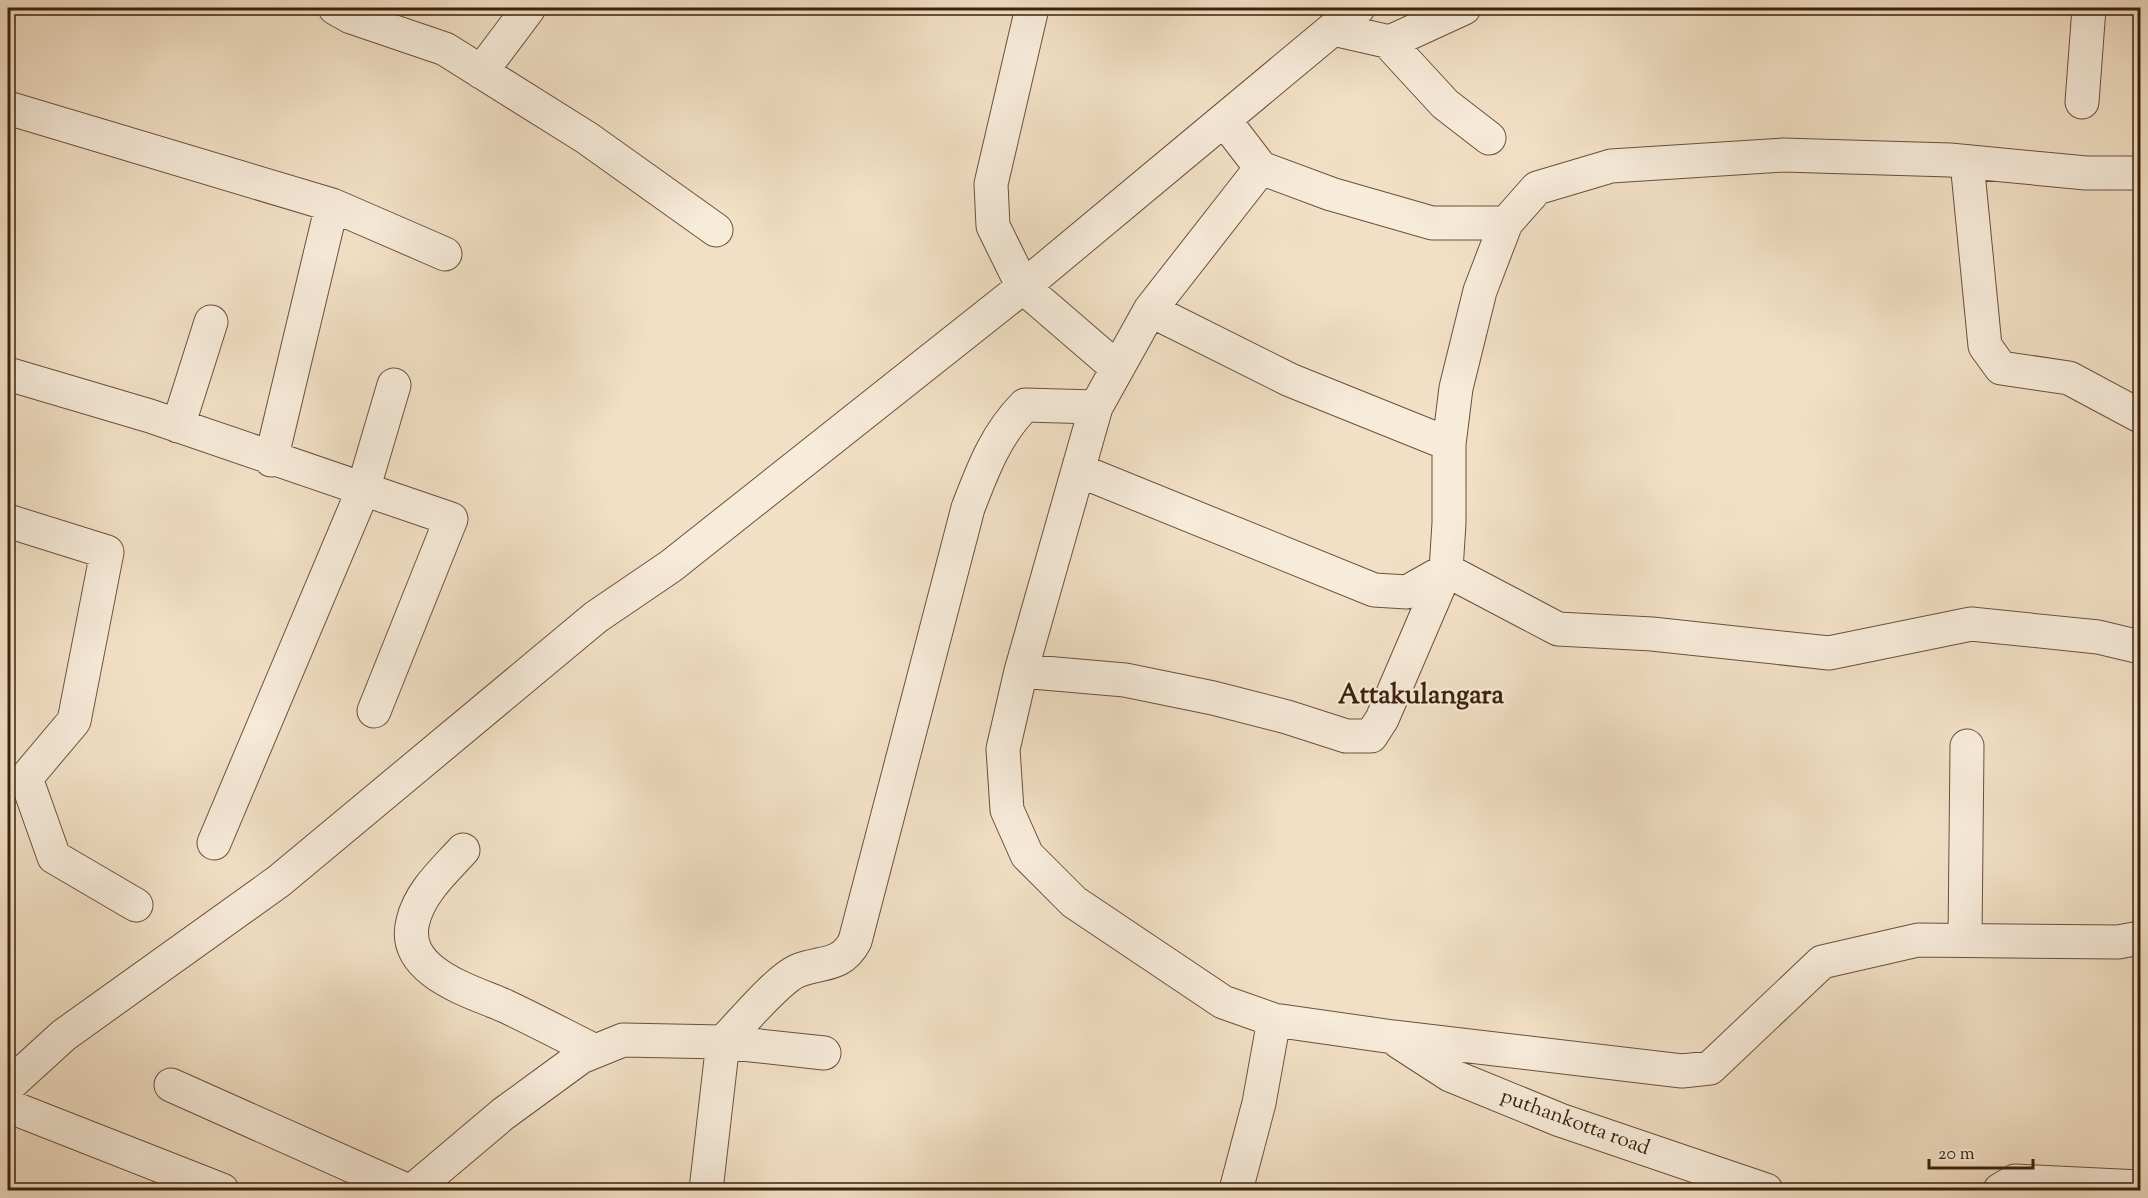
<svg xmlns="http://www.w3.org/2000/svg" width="2148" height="1198" font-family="'Sorts Mill Goudy',serif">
<rect width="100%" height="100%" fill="#f2e0c6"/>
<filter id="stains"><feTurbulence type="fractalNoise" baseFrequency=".00333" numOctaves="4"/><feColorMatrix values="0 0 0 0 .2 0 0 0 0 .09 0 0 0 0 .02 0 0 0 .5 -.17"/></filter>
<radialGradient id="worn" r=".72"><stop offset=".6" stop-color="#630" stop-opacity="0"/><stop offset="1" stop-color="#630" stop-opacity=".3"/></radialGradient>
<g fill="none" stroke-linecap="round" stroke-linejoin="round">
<defs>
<path id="minor" d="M 335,8 L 351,17 L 445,49 L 587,138 L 716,230
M 1032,8 L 991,184 L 993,226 L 1023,287 L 1117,368
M 1333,29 L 1390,42 L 1464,8
M 1387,41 L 1445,104 L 1489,138
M 481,72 L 529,8
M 2082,102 L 2089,8
M 8,108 L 332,205
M 1225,121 L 1261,168 L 1150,310 L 1096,407 L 1021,671 L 1003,749 L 1007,810 L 1027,855 L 1074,902 L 1223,1002 L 1274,1020 L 1393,1037 L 1682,1071 L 1710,1068 L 1822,962 L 1918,940 L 2118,942 L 2140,938
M 1967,162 L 1985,346 L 2001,368 L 2069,378 L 2140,416
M 1261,168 L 1331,194 L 1432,223 L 1506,223
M 1150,310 L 1290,380 L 1449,444
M 8,374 L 150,416 L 451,519 L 374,711
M 178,426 L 211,322
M 271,460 L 332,205 L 445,254
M 1078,470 L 1374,590 L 1407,592 L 1446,570 L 1558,629 L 1652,634 L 1829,653 L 1971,624 L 2098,637 L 2140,647
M 8,521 L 107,552 L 74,721 L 26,778 L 54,857 L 136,905
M 1021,671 L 1125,680 L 1213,698 L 1287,717 L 1346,736 L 1371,736 L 1382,719 L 1446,570 L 1449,523 L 1449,444 L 1456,388 L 1480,291 L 1506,223 L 1537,188 L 1611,166 L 1783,155 L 1950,160 L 2086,173 L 2140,173
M 214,843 L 363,490 L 394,385
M 463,850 C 444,871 420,892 413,921 C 400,972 471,991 505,1006 C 535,1020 565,1036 595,1051
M 1965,940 L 1967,746
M 1399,1042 L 1450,1075 L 1560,1120 L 1766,1190
M 171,1085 L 406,1190
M 8,1086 L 64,1035 L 279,881 L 596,617 L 671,566 L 1023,287 L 1358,8
M 8,1106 L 222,1190
M 413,1190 L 503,1114 L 581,1057 L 623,1040 L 723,1042 C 740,1025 777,980 797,971 C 821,961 841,968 855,941 L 968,508 C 983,469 996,434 1025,405 L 1096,407
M 706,1190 L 723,1042 L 824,1053
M 1236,1190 L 1259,1103 L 1274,1020
M 2000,1190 L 2015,1181 L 2140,1187"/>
</defs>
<use href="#minor" stroke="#6a513a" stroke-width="35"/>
<use href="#minor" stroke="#f7ebda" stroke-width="33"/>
</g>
<g text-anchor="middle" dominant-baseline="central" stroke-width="5" stroke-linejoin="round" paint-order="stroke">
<g font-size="21" fill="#3c210c" stroke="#f7ebda">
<text transform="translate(1575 1123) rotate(20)">puthankotta road</text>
</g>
<g font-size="27" font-weight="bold" fill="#3c210c" stroke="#f7ebda">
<text x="1421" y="696">Attakulangara</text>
</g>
</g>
<rect width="2148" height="1198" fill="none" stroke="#f2e0c6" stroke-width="30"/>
<rect x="9" y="9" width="2130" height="1180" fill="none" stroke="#3c210c" stroke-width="3"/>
<rect x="15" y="15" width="2118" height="1168" fill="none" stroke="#3c210c" stroke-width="1.5"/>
<path d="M1929 1159v9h104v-9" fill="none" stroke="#3c210c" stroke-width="3"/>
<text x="1938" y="1159" font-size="18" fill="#3c210c" stroke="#f7ebda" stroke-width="4.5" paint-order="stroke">20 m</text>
<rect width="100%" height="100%" filter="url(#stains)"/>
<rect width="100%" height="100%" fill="url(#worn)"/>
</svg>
